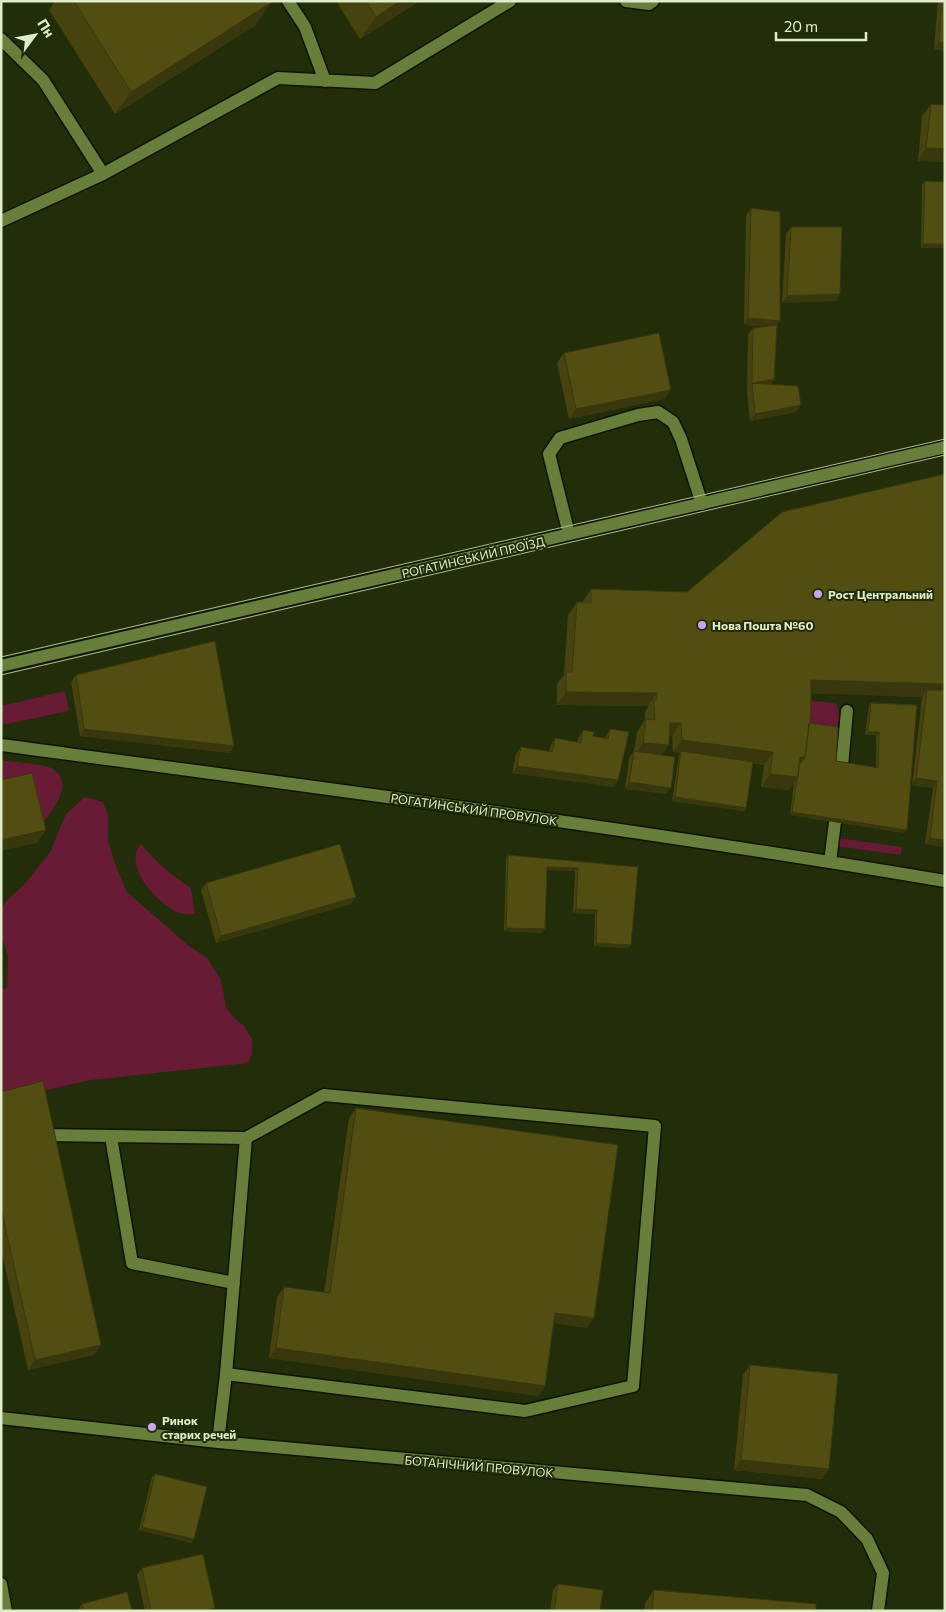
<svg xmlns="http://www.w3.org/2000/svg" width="946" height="1612" font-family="Commissioner,sans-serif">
<rect width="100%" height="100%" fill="#222d09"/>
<path fill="#681b34" d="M 65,691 L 69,711 L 1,725 L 1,706 Z
M 803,700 L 835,703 C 841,712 840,721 836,730 L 802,726 Z
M 1,760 C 12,762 43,764 51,768 C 80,783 46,817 35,833 L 1,791 Z
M 85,797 L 103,802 L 108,815 L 108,841 L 115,864 L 127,892 L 189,946 L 207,958 L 221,980 L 226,1007 L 234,1018 L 244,1026 L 252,1039 L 252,1054 L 248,1063 L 91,1080 L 1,1100 L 1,989 L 7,988 L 8,955 L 1,935 L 1,911 L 6,901 L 24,885 L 50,852 L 66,814 Z
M 838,838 L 902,847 L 901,855 L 836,846 Z
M 141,844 C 156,862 171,875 191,888 L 195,914 C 191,914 184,915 180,913 C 159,906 121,865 141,844 Z"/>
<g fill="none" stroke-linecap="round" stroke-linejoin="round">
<defs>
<path id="minor" d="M 288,1 L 305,27 L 325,81
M 626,1 L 649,4 L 653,1
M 1,39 L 43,80 L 103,174
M 1,221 L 103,174 L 278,78 L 375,83 L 510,1
M 569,534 L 549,454 L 560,438 L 638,415 L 658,412 L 673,422 L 681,439 L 702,504
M 1,666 L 945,447
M 1,745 C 316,787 631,828 945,881
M 842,766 L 847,711
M 830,862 L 835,822
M 45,1135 L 246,1138 L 324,1095 L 655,1126 L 633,1386 L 525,1411 L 226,1374 L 246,1138
M 111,1137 L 132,1263 L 234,1283
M 1,1418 L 218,1442 L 807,1495 L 841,1512 L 867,1539 L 883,1573 L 878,1611
M 218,1442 L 226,1374
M 1,1584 L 6,1611"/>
</defs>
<use href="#minor" stroke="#0d1402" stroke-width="15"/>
<use href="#minor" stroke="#687f3b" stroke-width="12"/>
<path stroke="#adba97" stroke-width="1" d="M 1,657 L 945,439
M 1,675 L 945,455"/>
</g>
<path fill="#47430f" d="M 55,1 L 271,1 L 256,25 L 115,114 L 49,10 Z
M 336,1 L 420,1 L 360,39 Z
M 938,1 L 945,1 L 945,51 L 934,49 Z
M 931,104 L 945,162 L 918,161 L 922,116 Z
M 925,181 L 945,182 L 945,248 L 921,248 L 922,185 Z
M 751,208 L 780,321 L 777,325 L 774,379 L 771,384 L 796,412 L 750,421 L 747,390 L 748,334 L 753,328 L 763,326 L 744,325 L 746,215 Z
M 791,227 L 840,294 L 836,301 L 782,303 L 786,234 Z
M 564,353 L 664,399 L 569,419 L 557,363 Z
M 945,474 L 945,847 L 925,844 L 933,788 L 912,785 L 922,697 L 811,693 L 809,723 L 836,761 L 876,767 L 876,735 L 865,735 L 869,706 L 871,703 L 917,705 L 904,833 L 790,815 L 794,783 L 789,790 L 761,787 L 764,765 L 753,763 L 746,808 L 744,811 L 672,801 L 679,755 L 680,753 L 673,752 L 672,736 L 669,736 L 669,745 L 662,755 L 671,788 L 666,794 L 625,789 L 629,758 L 634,751 L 637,732 L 645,719 L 645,712 L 648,707 L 648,706 L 557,705 L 557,684 L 564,675 L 568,615 L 577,602 L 582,603 L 591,589 L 687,592 Z
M 76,675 L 234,746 L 230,753 L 80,736 L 71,682 Z
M 610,729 L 618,780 L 614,787 L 512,773 L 516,754 L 521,747 L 549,752 L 551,745 L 555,738 L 577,742 L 579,737 L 583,730 L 593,736 L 605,738 Z
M 508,855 L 638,867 L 631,945 L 628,948 L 594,946 L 595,914 L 573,913 L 575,871 L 547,870 L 545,929 L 542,933 L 504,931 L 506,858 Z
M 206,883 L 351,904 L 216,943 L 201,890 Z
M 1,1092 L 101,1345 L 94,1355 L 28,1370 L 1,1249 Z
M 356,1108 L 594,1318 L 587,1328 L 553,1323 L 545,1386 L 538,1396 L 269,1358 L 277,1297 L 284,1287 L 324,1293 L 349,1118 Z
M 750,1365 L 829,1469 L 822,1479 L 734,1470 L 743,1375 Z
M 155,1474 L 192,1543 L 139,1530 L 152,1477 Z
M 142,1568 L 213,1611 L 145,1611 L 137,1575 Z
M 558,1584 L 600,1611 L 550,1611 L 553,1590 Z
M 654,1590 L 816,1611 L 644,1611 L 645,1603 Z
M 82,1604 L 132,1611 L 77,1611 Z"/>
<path fill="#39370d" d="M 400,1 L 420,1 L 360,39 L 376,17 Z
M 272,2 L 256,25 L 115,114 L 131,92 Z
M 939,42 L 945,43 L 945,51 L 934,49 Z
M 926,148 L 945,149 L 945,162 L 918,161 Z
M 923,244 L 945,244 L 945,248 L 921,248 Z
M 840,294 L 836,301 L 782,303 L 787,296 Z
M 748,318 L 780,321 L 775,327 L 744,325 Z
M 774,379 L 770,386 L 752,383 Z
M 671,390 L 664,399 L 569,419 L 576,409 Z
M 801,405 L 796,412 L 750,421 L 755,414 Z
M 811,680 L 945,684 L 945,697 L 927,690 L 922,697 L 802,693 Z
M 566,692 L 657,693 L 648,706 L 557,705 Z
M 670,723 L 681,723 L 672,736 L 661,736 Z
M 84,729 L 234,746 L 230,753 L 80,736 Z
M 868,732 L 879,732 L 876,735 L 865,735 Z
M 682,740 L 773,752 L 764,765 L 681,753 L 681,751 L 680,753 L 673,752 Z
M 643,743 L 669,745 L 660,758 L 634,756 Z
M 800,757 L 805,757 L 796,770 Z
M 517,766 L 618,780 L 614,787 L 512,773 Z
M 770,774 L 798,777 L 789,790 L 761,787 Z
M 916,778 L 937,781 L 933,788 L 912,785 Z
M 629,782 L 671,788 L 666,794 L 625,789 Z
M 675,797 L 746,808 L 744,811 L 672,801 Z
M 792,812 L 907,830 L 904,833 L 790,815 Z
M 46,830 L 37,843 L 1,851 L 1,840 Z
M 930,838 L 945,840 L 945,847 L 925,844 Z
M 547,867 L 578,868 L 575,871 L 545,870 Z
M 356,897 L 351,904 L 216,943 L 221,936 Z
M 576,909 L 597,910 L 595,914 L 573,913 Z
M 506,928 L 545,929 L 542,933 L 504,931 Z
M 596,943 L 631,945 L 628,948 L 594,946 Z
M 555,1313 L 594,1318 L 587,1328 L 548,1322 Z
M 101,1345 L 94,1355 L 28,1370 L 35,1360 Z
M 276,1348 L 545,1386 L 538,1396 L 269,1358 Z
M 741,1460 L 829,1469 L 822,1479 L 734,1470 Z
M 142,1527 L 194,1539 L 192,1543 L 139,1530 Z
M 215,1608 L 213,1611 L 204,1611 Z"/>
<path fill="#524e12" stroke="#39370d" d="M 74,1 L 271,1 L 272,2 L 131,92 Z
M 366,1 L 400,1 L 376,17 Z
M 942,1 L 945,1 L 945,43 L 939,42 Z
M 931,104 L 945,105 L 945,149 L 926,148 Z
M 925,181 L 945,182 L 945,244 L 923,244 Z
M 751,208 L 780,212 L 780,321 L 748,318 Z
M 791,227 L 842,227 L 840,294 L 787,296 Z
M 777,325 L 774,379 L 752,383 L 753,328 Z
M 659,333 L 671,390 L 576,409 L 564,353 Z
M 752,383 L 798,386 L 801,405 L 755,414 Z
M 945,474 L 945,684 L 811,680 L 811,713 L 805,757 L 800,757 L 798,777 L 770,774 L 773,752 L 682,740 L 681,723 L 670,723 L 669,745 L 643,743 L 646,719 L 655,720 L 654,700 L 657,700 L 657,693 L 566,692 L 566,672 L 572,672 L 577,602 L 591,603 L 591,589 L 687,592 L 782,512 Z
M 215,641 L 234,746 L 84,729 L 76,675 Z
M 927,690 L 945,690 L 945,840 L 930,838 L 937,781 L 916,778 Z
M 871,703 L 917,705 L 907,830 L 792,812 L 797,779 L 798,777 L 799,765 L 805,757 L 809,723 L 838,727 L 836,761 L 878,768 L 879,732 L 868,732 Z
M 610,729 L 629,732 L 618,780 L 517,766 L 521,747 L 552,752 L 555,738 L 581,743 L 583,730 L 594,732 L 593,736 L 608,739 Z
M 634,751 L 675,757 L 671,788 L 629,782 Z
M 681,751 L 753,762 L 746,808 L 675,797 Z
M 32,773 L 46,830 L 1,840 L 1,780 Z
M 340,844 L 356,897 L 221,936 L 206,883 Z
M 508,855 L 638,867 L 631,945 L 596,943 L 597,910 L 576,909 L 578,868 L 547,867 L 545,929 L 506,928 Z
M 43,1081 L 101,1345 L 35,1360 L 1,1208 L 1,1092 Z
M 356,1108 L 618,1145 L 594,1318 L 555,1313 L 545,1386 L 276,1348 L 284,1287 L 330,1293 Z
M 750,1365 L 838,1374 L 829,1469 L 741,1460 Z
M 155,1474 L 207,1487 L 194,1539 L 142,1527 Z
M 203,1554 L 215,1608 L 204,1611 L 151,1611 L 142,1568 Z
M 558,1584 L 603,1590 L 600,1611 L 554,1611 Z
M 654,1590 L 816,1604 L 816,1611 L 652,1611 Z
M 127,1592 L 132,1611 L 84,1611 L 82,1604 Z"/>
<g fill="#c7a6ef" stroke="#222d09" stroke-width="2">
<circle cx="818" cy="594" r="5"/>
<circle cx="702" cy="625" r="5"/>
<circle cx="152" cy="1427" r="5"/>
</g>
<g text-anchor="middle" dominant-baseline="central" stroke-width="4" stroke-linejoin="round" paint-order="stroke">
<g font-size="12" fill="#deecc9" stroke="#222d09">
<text transform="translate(473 557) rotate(-13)">РОГАТИНСЬКИЙ ПРОЇЗД</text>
<text transform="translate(474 809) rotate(8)">РОГАТИНСЬКИЙ ПРОВУЛОК</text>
<text transform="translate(479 1466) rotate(5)">БОТАНІЧНИЙ ПРОВУЛОК</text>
</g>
<g font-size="12" font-weight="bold" fill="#deecc9" stroke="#222d09" text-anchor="start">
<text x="828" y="594">Рост Центральний</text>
<text x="712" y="625">Нова Пошта №60</text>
<text x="162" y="1420">Ринок<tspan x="162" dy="14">старих речей</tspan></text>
</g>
</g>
<rect width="946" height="1612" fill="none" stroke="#deecc9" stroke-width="5"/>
<g transform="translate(35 35) rotate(58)" stroke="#222d09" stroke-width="4" paint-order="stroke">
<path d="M0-4L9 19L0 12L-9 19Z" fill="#deecc9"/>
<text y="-8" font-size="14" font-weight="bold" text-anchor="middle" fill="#deecc9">Пн</text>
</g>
<path d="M776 32v8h90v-8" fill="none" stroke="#deecc9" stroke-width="2.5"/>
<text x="784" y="32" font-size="15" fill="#deecc9" stroke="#222d09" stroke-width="4" paint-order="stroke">20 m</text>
</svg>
